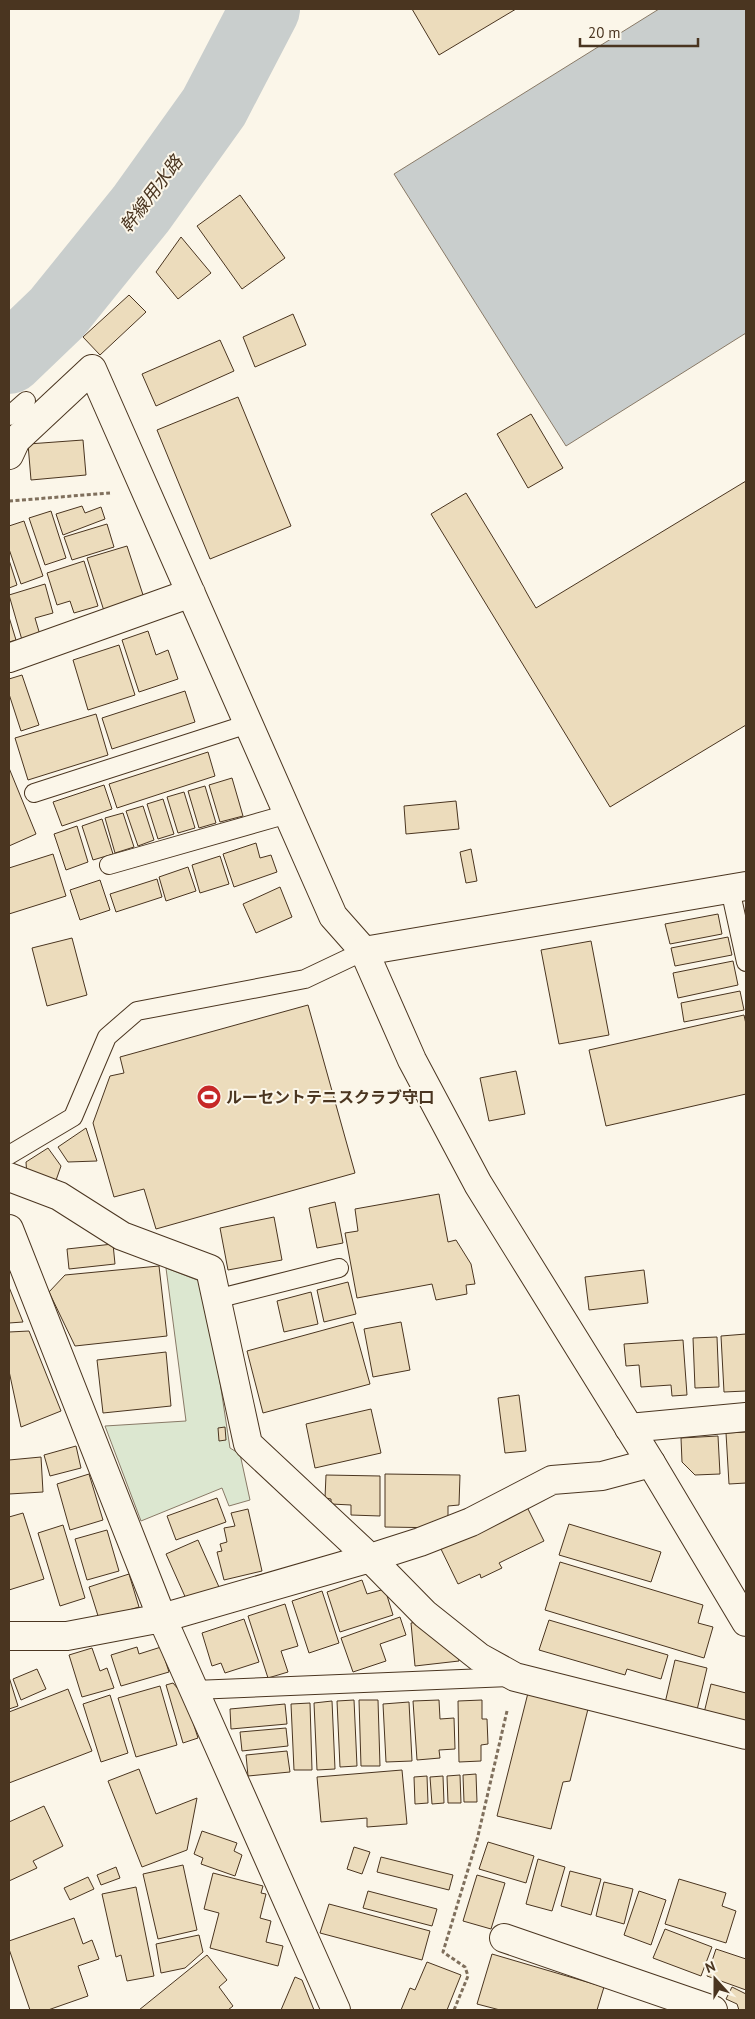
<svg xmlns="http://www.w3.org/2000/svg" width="755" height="2019" font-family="'PT Sans','Noto Sans JP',sans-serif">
<rect width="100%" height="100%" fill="#fbf6e9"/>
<path fill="#dce7d0" stroke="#887966" d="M 166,1268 L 205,1283 L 230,1448 L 240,1454 L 250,1500 L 229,1506 L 222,1488 L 141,1521 L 105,1426 L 186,1421 Z"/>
<path fill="#c9cecd" stroke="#887966" d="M 659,9 L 746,9 L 746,333 L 566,446 L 394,174 Z"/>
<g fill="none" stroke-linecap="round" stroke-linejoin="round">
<path stroke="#c9cecd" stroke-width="70" d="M 9,359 L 57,313 L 141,209 L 214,107 L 265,9"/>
</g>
<path fill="#ecdcbc" stroke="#4a3520" d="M 412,9 L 516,9 L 439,55 Z
M 240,195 L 285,258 L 242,289 L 197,226 Z
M 181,237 L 211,273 L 178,299 L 156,272 Z
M 129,295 L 146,312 L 100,355 L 83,337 Z
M 293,314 L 306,345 L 255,367 L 243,337 Z
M 220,340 L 234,371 L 156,406 L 142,374 Z
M 238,397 L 291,526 L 210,559 L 157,430 Z
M 531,414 L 563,468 L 528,488 L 497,434 Z
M 83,440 L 86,475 L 31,480 L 28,444 Z
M 746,481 L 746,725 L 610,807 L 431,514 L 466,493 L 536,608 Z
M 82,506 L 85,513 L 101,507 L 105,519 L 63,535 L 56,514 Z
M 51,511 L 66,558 L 45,565 L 29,518 Z
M 24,521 L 43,576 L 21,584 L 9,549 L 9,526 Z
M 107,524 L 114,547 L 72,560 L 64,537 Z
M 127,546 L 145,601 L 105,614 L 87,558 Z
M 9,560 L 17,585 L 9,588 Z
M 84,561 L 98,606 L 74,613 L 70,601 L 57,605 L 47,573 Z
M 45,584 L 53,613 L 35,618 L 40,635 L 22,640 L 9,595 Z
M 9,617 L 16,640 L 9,642 Z
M 148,631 L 156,655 L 168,650 L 178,679 L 139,692 L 122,640 Z
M 119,645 L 135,695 L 88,710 L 73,660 Z
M 22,675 L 39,725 L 21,731 L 9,694 L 9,679 Z
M 185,691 L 195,722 L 112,749 L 102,718 Z
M 96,714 L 108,755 L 28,780 L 15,738 Z
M 208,752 L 215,776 L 117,808 L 109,784 Z
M 9,768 L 36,834 L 9,846 Z
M 232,778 L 243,816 L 220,822 L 209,785 Z
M 104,785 L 112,809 L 62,826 L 53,802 Z
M 205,786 L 216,823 L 199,828 L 188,791 Z
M 184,792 L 195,828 L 178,833 L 167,797 Z
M 163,799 L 174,834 L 158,839 L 147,804 Z
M 456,801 L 459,829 L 406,834 L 404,806 Z
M 143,806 L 154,840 L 138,846 L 126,811 Z
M 123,813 L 134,847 L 115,853 L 105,818 Z
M 102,819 L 113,854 L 93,860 L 82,826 Z
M 77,826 L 88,862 L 66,870 L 54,834 Z
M 256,843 L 260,858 L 271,855 L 277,872 L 234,887 L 223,854 Z
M 471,849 L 477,881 L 466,883 L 460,852 Z
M 53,854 L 66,896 L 9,914 L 9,868 Z
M 220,856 L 229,884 L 200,893 L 192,865 Z
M 188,867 L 196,891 L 166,901 L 159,877 Z
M 157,879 L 162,897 L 116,912 L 110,894 Z
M 100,880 L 110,910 L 80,920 L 70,890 Z
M 280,887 L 292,917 L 256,933 L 243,904 Z
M 718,914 L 722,934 L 670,944 L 665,924 Z
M 728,937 L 732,955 L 675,966 L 671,948 Z
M 72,938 L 87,995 L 47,1006 L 32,948 Z
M 591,941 L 609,1035 L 559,1044 L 541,950 Z
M 733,961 L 738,985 L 678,998 L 673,973 Z
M 740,991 L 744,1010 L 684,1022 L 681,1003 Z
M 308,1005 L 355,1173 L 156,1229 L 144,1189 L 114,1197 L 93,1123 L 110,1076 L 124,1073 L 120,1057 Z
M 744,1015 L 746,1024 L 746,1094 L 606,1126 L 589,1050 Z
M 516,1071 L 525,1114 L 489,1121 L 480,1078 Z
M 86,1128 L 97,1161 L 68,1162 L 58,1147 Z
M 48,1148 L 61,1166 L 54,1186 L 27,1178 L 26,1162 Z
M 439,1194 L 448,1242 L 456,1240 L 471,1264 L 475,1284 L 466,1285 L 467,1294 L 436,1300 L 432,1284 L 357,1298 L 345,1233 L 358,1231 L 355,1209 Z
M 335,1202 L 343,1243 L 317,1248 L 309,1208 Z
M 274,1217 L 282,1260 L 228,1270 L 220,1228 Z
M 113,1244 L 115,1264 L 69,1269 L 67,1249 Z
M 159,1266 L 167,1336 L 75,1346 L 49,1292 L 65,1275 Z
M 644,1270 L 648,1303 L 589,1310 L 585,1277 Z
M 348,1282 L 356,1314 L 324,1322 L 317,1290 Z
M 9,1287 L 23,1322 L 9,1323 Z
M 311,1292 L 318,1324 L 284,1332 L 277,1301 Z
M 353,1322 L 370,1384 L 263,1413 L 247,1351 Z
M 401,1322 L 410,1370 L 373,1377 L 364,1329 Z
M 29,1331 L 61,1411 L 21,1427 L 9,1371 L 9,1332 Z
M 746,1334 L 746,1391 L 724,1392 L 721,1336 Z
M 717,1337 L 719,1387 L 695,1388 L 693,1338 Z
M 683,1340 L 687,1395 L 672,1396 L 671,1385 L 641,1387 L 639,1365 L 626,1366 L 624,1344 Z
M 166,1352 L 171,1406 L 103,1413 L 97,1360 Z
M 519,1395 L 526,1451 L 505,1453 L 498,1398 Z
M 371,1409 L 381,1453 L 315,1468 L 306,1424 Z
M 225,1427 L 226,1440 L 219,1441 L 218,1428 Z
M 746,1432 L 746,1483 L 729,1484 L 726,1433 Z
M 718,1436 L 720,1474 L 695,1475 L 682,1462 L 681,1438 Z
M 76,1446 L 81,1468 L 50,1476 L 44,1455 Z
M 41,1457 L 43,1492 L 9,1494 L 9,1460 Z
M 89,1474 L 103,1520 L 70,1530 L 57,1484 Z
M 385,1474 L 460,1475 L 459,1505 L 448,1506 L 448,1528 L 385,1527 Z
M 326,1475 L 380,1476 L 380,1516 L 351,1515 L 351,1505 L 331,1504 L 331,1499 L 325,1498 Z
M 217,1498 L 226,1522 L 176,1540 L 167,1516 Z
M 525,1503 L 544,1541 L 499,1563 L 502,1568 L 481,1578 L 480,1574 L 458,1584 L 439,1545 Z
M 248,1509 L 262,1571 L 224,1580 L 217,1552 L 222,1551 L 220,1544 L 227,1542 L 224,1528 L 235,1526 L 231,1513 Z
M 23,1513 L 44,1579 L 9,1590 L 9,1517 Z
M 569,1524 L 661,1552 L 651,1582 L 559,1555 Z
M 63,1525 L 85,1598 L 60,1606 L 38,1533 Z
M 107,1530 L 119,1571 L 87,1580 L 75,1539 Z
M 198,1540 L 219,1587 L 187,1601 L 166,1554 Z
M 560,1562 L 703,1605 L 698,1623 L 713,1627 L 704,1658 L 545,1610 Z
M 129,1574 L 139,1607 L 99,1619 L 89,1587 Z
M 362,1580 L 367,1594 L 385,1589 L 393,1615 L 340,1632 L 327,1592 Z
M 322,1591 L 339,1643 L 309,1653 L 292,1601 Z
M 285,1604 L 298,1646 L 281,1651 L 288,1672 L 268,1678 L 248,1616 Z
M 400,1617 L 406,1635 L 380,1644 L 386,1661 L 353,1672 L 341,1638 Z
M 244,1619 L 259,1662 L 225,1673 L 221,1663 L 212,1666 L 202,1633 Z
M 549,1620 L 668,1655 L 661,1679 L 627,1669 L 625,1675 L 539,1650 Z
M 424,1621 L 458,1650 L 459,1661 L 415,1666 L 411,1623 Z
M 137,1647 L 139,1654 L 161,1647 L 169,1672 L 121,1686 L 111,1655 Z
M 92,1648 L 100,1671 L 107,1668 L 114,1688 L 82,1697 L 69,1655 Z
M 675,1660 L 707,1668 L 697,1710 L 665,1703 Z
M 37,1669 L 46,1689 L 21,1700 L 13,1679 Z
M 9,1677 L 18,1706 L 9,1709 Z
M 173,1683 L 185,1697 L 198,1738 L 183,1743 L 166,1685 Z
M 711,1684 L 746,1693 L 746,1725 L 704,1713 Z
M 160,1686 L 177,1745 L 136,1757 L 118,1698 Z
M 68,1689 L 92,1751 L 9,1783 L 9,1712 Z
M 529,1689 L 589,1705 L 570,1781 L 563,1782 L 551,1829 L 497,1816 Z
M 110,1695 L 128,1753 L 101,1762 L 83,1704 Z
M 354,1700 L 357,1766 L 340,1767 L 337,1701 Z
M 359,1700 L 378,1700 L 380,1766 L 361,1766 Z
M 439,1700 L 440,1719 L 454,1718 L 455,1749 L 439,1750 L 440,1758 L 417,1760 L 413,1701 Z
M 482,1700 L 482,1719 L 487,1719 L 488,1744 L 481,1745 L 481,1761 L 459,1762 L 458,1701 Z
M 332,1701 L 335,1769 L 317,1770 L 314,1703 Z
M 409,1702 L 412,1761 L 386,1762 L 383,1704 Z
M 310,1703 L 312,1770 L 294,1770 L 291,1704 Z
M 285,1704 L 287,1724 L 231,1729 L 230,1709 Z
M 286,1728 L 288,1746 L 242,1751 L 240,1732 Z
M 287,1751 L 290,1772 L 248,1776 L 246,1755 Z
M 139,1769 L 156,1814 L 197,1798 L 187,1850 L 142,1867 L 108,1781 Z
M 402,1770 L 407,1824 L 367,1827 L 367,1818 L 321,1822 L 317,1777 Z
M 476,1774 L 477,1802 L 464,1802 L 463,1775 Z
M 460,1775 L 461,1803 L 448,1803 L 447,1776 Z
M 427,1776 L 428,1803 L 415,1804 L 414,1777 Z
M 443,1776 L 444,1803 L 432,1804 L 430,1777 Z
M 44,1806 L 63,1846 L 33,1861 L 37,1868 L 9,1881 L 9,1822 Z
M 202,1831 L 237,1843 L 234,1851 L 242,1855 L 235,1876 L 201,1864 L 203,1858 L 194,1854 Z
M 488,1842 L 534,1856 L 526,1883 L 479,1869 Z
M 354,1847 L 370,1852 L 362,1874 L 347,1869 Z
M 381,1857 L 453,1875 L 449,1890 L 377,1872 Z
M 538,1859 L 565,1867 L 552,1911 L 526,1904 Z
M 183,1865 L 197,1930 L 158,1939 L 143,1874 Z
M 116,1867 L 120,1878 L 101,1885 L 97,1875 Z
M 570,1871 L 601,1879 L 591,1915 L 561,1906 Z
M 213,1873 L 263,1886 L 261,1893 L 266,1894 L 260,1918 L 271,1921 L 266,1942 L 283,1946 L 278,1966 L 210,1948 L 219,1913 L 204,1909 Z
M 477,1875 L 505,1883 L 491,1929 L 463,1921 Z
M 88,1877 L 94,1889 L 70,1900 L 64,1888 Z
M 679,1879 L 726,1893 L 722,1906 L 736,1911 L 726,1943 L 665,1924 Z
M 604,1882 L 633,1889 L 624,1924 L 596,1916 Z
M 136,1887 L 154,1976 L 127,1981 L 121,1955 L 116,1957 L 102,1894 Z
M 368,1891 L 437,1909 L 432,1926 L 363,1908 Z
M 639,1891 L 666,1900 L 651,1945 L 624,1935 Z
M 329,1904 L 430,1931 L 422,1960 L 320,1933 Z
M 74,1918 L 83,1944 L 92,1940 L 99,1959 L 78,1966 L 88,1996 L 48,2010 L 30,2010 L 9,1949 L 9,1941 Z
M 665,1929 L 712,1947 L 701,1976 L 653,1958 Z
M 199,1935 L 203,1952 L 185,1968 L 161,1973 L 156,1944 Z
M 716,1949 L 746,1959 L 746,1990 L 707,1976 Z
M 492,1954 L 604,1987 L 597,2010 L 500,2010 L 477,2004 Z
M 207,1955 L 227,1980 L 219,1987 L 233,2006 L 228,2010 L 139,2010 Z
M 427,1962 L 461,1975 L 447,2010 L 401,2010 L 410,1988 L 415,1990 Z
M 295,1977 L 302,1980 L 314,2010 L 281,2010 Z
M 732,1987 L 746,1994 L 746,2010 L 739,2010 L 737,2004 L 726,1999 Z"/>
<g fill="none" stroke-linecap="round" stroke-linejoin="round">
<defs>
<path id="service" d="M 9,416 L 26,401
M 34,793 L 248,724
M 109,865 L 288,814
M 730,889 L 746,962
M 9,1155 L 73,1117 L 107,1037 L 137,1011 L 305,979 L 364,951
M 216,1299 L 339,1268
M 194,1690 L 512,1677"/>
<path id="minor" d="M 9,455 L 16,440 L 92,369 L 333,916 L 364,951 L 746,886
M 9,658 L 191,593
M 9,1177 L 59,1196 L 122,1236 L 210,1269 L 248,1444 L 370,1558 L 425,1614 L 479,1657 L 515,1677 L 746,1735
M 9,1229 L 162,1618 L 336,2010
M 629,1428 L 746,1417
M 9,1636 L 67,1636 L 162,1618 L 370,1558 L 420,1542 L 471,1522 L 552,1480 L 602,1476 L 651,1463
M 504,1938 L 713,2010"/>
<path id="tertiary" d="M 364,951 L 412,1060 L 478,1184 L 651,1463 L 746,1622"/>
</defs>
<use href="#service" stroke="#4a3520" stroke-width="20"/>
<use href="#minor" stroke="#4a3520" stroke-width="30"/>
<use href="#tertiary" stroke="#4a3520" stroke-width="30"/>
<path stroke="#7f6f5c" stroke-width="3" stroke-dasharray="4 2.5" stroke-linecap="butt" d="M 9,501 L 110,493
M 454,2010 L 468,1976 L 465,1967 L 443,1952 L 477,1840 L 507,1711"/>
<use href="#service" stroke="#fbf6e9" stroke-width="18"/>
<use href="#minor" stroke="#fbf6e9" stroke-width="28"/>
<use href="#tertiary" stroke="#fbf6e9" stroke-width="28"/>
</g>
<defs>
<symbol id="stadium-disc" viewBox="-11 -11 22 22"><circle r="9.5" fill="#c62828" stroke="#fbf6e9"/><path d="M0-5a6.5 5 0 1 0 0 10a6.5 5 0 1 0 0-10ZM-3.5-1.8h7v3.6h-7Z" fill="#fff"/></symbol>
</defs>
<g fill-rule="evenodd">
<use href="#stadium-disc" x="195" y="1083" width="28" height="28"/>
</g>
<g text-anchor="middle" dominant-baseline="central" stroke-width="4" stroke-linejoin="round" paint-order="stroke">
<g font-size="16" font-weight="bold" fill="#4a3520" stroke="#fbf6e9" text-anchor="start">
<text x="226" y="1097">ルーセントテニスクラブ守口</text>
</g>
<g font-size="18" font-style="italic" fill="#4a3520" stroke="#fbf6e9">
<text transform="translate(151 194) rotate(-53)">幹線用水路</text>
</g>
</g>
<rect width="755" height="2019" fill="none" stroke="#4a3520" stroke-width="20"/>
<g transform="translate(715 1979) rotate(339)" stroke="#fbf6e9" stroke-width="4" paint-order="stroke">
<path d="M0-4L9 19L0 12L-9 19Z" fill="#4a3520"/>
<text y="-8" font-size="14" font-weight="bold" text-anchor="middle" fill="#4a3520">N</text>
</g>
<path d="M580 38v8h118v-8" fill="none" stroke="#4a3520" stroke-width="2.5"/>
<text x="588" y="38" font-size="15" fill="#4a3520" stroke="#fbf6e9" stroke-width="4" paint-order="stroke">20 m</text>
</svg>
